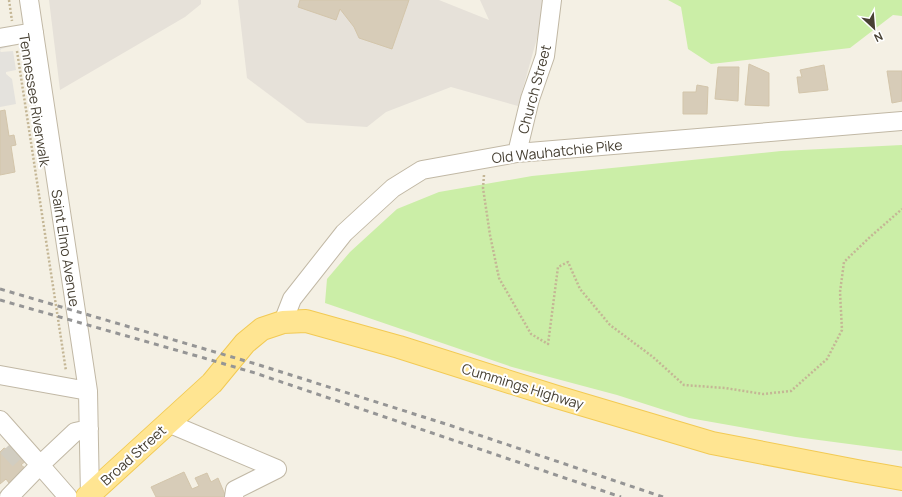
<svg xmlns="http://www.w3.org/2000/svg" width="902" height="497" font-family="Manrope,sans-serif">
<rect width="100%" height="100%" fill="#f4f0e4"/>
<path fill="#e6e1d9" d="M 49,0 L 201,0 L 201,4 L 185,17 L 60,90 Z
M 238,0 L 439,0 L 489,20 L 480,0 L 544,0 L 541,24 L 518,106 L 451,87 L 386,112 L 367,127 L 307,123 L 247,78 Z"/>
<path fill="#cbeea7" d="M 668,0 L 902,0 L 902,16 L 893,15 L 850,48 L 711,64 L 688,49 L 681,7 Z
M 902,145 L 902,451 L 796,437 L 689,418 L 617,395 L 512,367 L 325,303 L 327,279 L 350,252 L 397,209 L 439,192 L 532,176 L 781,151 Z"/>
<path fill="#e4e2dd" d="M 9,29 L 12,46 L 1,49 L 0,51 L 1,52 L 13,51 L 16,70 L 6,72 L 6,74 L 12,79 L 16,104 L 0,107 L 0,31 Z"/>
<path fill="#d7ccb8" stroke="#d3c5aa" d="M 300,0 L 409,0 L 392,49 L 359,38 L 354,27 L 340,9 L 336,20 L 298,7 Z
M 749,64 L 769,73 L 769,106 L 745,105 Z
M 824,65 L 828,90 L 799,93 L 797,77 L 802,77 L 800,70 Z
M 718,67 L 739,67 L 738,101 L 715,99 Z
M 887,71 L 902,71 L 902,101 L 892,103 Z
M 697,85 L 708,87 L 707,114 L 683,114 L 683,92 L 696,92 Z
M 5,110 L 9,136 L 14,135 L 16,145 L 11,146 L 15,172 L 0,175 L 0,111 Z
M 14,441 L 29,458 L 21,465 L 25,468 L 9,483 L 6,479 L 0,484 L 0,452 L 4,448 L 6,449 Z
M 184,472 L 192,489 L 199,486 L 195,478 L 207,473 L 211,482 L 218,478 L 226,497 L 156,497 L 151,487 Z"/>
<g fill="none" stroke-linecap="round" stroke-linejoin="round">
<path stroke="#d1cdc1" stroke-width="18" stroke-dasharray="18 9" stroke-linecap="butt" d="M 7,447 L 23,464"/>
<defs>
<path id="minor" d="M 29,0 L 88,391 L 90,497
M 0,38 L 34,32
M 517,153 L 530,99 L 545,56 L 552,0
M 283,322 L 292,299 L 344,233 L 393,188 L 422,170 L 517,153 L 902,121
M 0,375 L 88,391
M 0,420 L 40,465
M 168,423 L 277,469 L 235,490 L 234,497
M 9,497 L 40,465
M 68,497 L 40,465 L 75,432 L 89,429"/>
<path id="major" d="M 87,497 L 212,383 L 245,343 L 262,329 L 283,322 L 306,321 L 399,347 L 557,397 L 712,443 L 857,471 L 902,479"/>
</defs>
<use href="#minor" stroke="#c1b8a5" stroke-width="20"/>
<use href="#major" stroke="#f2ca54" stroke-width="24"/>
<path stroke="#c4b695" stroke-width="2.5" stroke-dasharray="2 2" stroke-linecap="butt" d="M 9,0 L 12,21
M 17,51 L 66,371
M 484,175 L 483,188 L 490,235 L 499,278 L 531,334 L 548,344 L 558,267 L 568,262 L 580,289 L 610,325 L 653,357 L 684,385 L 725,388 L 763,394 L 791,391 L 827,359 L 842,330 L 840,292 L 844,262 L 870,237 L 902,209"/>
<use href="#minor" stroke="#fff" stroke-width="18"/>
<use href="#major" stroke="#ffe592" stroke-width="22"/>
<path stroke="#959595" stroke-width="3" stroke-dasharray="5 5" stroke-linecap="butt" d="M 0,289 L 256,364 L 449,425 L 663,497
M 0,300 L 204,358 L 255,373 L 621,497"/>
</g>
<g text-anchor="middle" dominant-baseline="central" stroke-width="4" stroke-linejoin="round" paint-order="stroke">
<g font-size="14" fill="#474033" stroke="#fff">
<text transform="translate(534 89) rotate(-75)">Church Street</text>
<text transform="translate(35 100) rotate(81)">Tennessee Riverwalk</text>
<text transform="translate(557 151) rotate(-6)">Old Wauhatchie Pike</text>
<text transform="translate(66 248) rotate(81)">Saint Elmo Avenue</text>
<text transform="translate(523 386) rotate(17)">Cummings Highway</text>
<text transform="translate(133 455) rotate(-42)">Broad Street</text>
</g>
</g>
<g transform="translate(874 28) rotate(154)" stroke="#ffffff" stroke-width="3" paint-order="stroke">
<path d="M0-3L7 15L0 10L-7 15Z" fill="#474033"/>
<text y="-6" font-size="11" font-weight="bold" text-anchor="middle" fill="#474033">N</text>
</g>
</svg>
